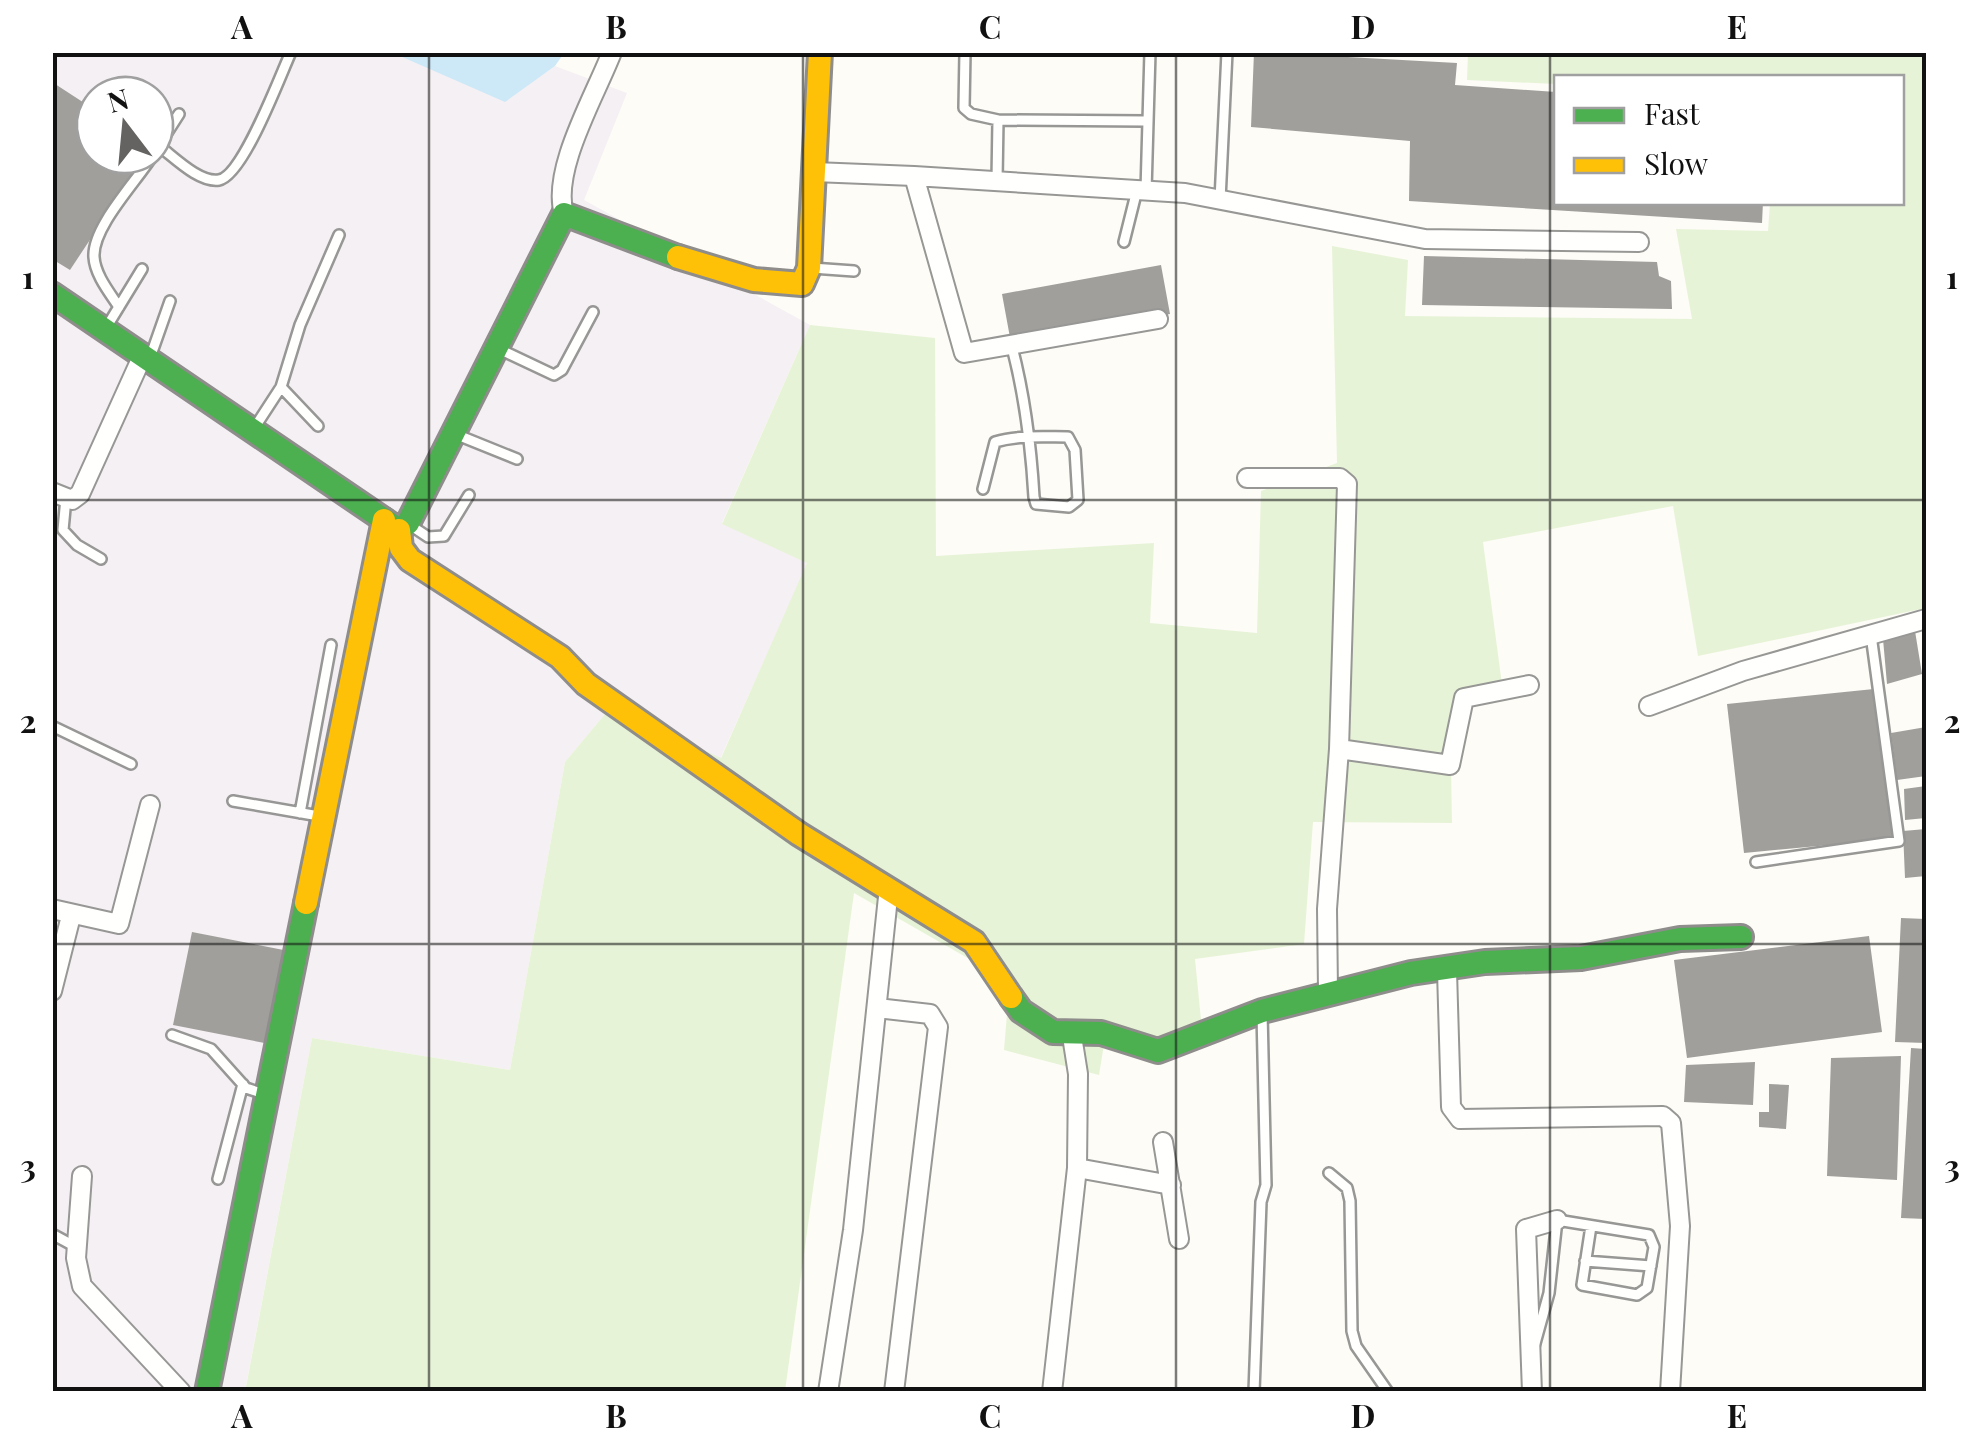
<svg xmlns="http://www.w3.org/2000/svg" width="1979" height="1444" font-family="'Playfair Display',serif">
<rect width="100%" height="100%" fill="#fdfcf7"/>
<path fill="#f5f0f3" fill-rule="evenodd" d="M 52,53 L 393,53 L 505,101 L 555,66 L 627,93 L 584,200 L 810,325 L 722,523 L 808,563 L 720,759 L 610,708 L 565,762 L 510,1070 L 312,1038 L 245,1391 L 53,1391 ZM 95,95 L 155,95 L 155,155 L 95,155 Z"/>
<path fill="#e7f3d7" d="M 1468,53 L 1926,53 L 1926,608 L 1698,656 L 1673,506 L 1483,542 L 1503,692 L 1450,712 L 1452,823 L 1313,822 L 1304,944 L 1195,959 L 1203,1040 L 1157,1042 L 1106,1032 L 1099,1075 L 1004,1050 L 1008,1002 L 985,968 L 854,893 L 785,1391 L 245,1392 L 312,1038 L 510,1070 L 565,762 L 610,708 L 721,758 L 807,563 L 722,524 L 810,325 L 935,338 L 936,556 L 1154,543 L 1150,623 L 1257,633 L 1261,491 L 1337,463 L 1332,246 L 1408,260 L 1405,316 L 1692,319 L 1676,229 L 1768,231 L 1770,203 L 1902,202 L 1902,78 L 1556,78 L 1556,84 L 1467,80 Z"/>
<path fill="#cde8f7" d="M 393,53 L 564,52 L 564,53 L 555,66 L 505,102 Z"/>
<path fill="#a19f9c" d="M 1254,52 L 1457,63 L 1455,85 L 1556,92 L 1556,202 L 1763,202 L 1762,223 L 1409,201 L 1410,141 L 1251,127 Z
M 52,82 L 95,110 L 95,155 L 146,155 L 70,270 L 52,259 Z
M 1424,256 L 1657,262 L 1659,276 L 1671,281 L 1672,309 L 1422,305 Z
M 1161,265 L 1170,314 L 1011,343 L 1002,294 Z
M 1915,631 L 1922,674 L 1887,684 L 1883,639 Z
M 1874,689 L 1893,839 L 1744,853 L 1727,704 Z
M 1926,727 L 1926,776 L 1897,780 L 1891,733 Z
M 1926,786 L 1926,818 L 1905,820 L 1904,789 Z
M 1926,829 L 1926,876 L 1905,878 L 1903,831 Z
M 1901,918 L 1926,919 L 1926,1043 L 1895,1042 Z
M 192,932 L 294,952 L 275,1045 L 173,1025 Z
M 1869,936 L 1882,1032 L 1687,1058 L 1674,960 Z
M 1911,1048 L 1926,1049 L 1926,1219 L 1901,1218 Z
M 1901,1056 L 1897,1180 L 1827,1176 L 1831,1058 Z
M 1755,1062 L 1753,1105 L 1684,1102 L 1686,1065 Z
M 1769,1084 L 1789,1085 L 1786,1129 L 1759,1127 L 1759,1112 L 1769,1112 Z"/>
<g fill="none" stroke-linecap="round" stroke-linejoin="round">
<defs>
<path id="lane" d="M 965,52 L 964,108 L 971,114 L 998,120 L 997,180
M 998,120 L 1146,121
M 159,146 C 174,157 199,183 219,180 C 243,176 280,76 291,52
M 156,150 L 179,114
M 1146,191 L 1150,52
M 1220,200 L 1227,52
M 1124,242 L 1137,190
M 812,268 L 854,271
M 119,307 C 110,293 95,275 94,257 C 92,227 137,181 153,155
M 106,328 L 142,269
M 499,349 L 554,375 L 562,370 L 593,312
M 151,355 L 170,301
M 281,387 L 318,426
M 253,430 L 281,387 L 300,325 L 339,235
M 455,434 L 517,459
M 983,489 L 995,442 C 1018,435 1044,437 1068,437 L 1075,450 L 1078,500 L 1069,507 L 1036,504 L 1034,497 C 1031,445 1025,397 1012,347
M 66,498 L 63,530 L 77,545 L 101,559
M 410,525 L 428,537 L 444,536 L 469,495
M 52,726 L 131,764
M 233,801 L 319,816
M 300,813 L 331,645
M 1756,862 L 1899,841 L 1871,635
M 172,1035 L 211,1049 L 246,1088 L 267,1095
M 1329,1173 L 1347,1188 L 1350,1201 L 1352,1331 L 1356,1346 L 1388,1392
M 218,1179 L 243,1084
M 52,1234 L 76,1247
M 1585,1261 L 1651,1266
M 1534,1347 L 1549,1293 L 1557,1220 L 1649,1235 L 1654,1247 L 1647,1288 L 1637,1295 L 1582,1285 L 1591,1226
M 1254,1392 L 1261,1202 L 1266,1185 L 1262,1013"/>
<path id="street" d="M 814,172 L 914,176 L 964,353 L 1158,319
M 914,176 L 1185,193 L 1425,239 L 1639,242
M 564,214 C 551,170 595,96 612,52
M 1247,478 L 1340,478 L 1347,484 L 1339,749
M 52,492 L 72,500 L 80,494 L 142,357
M 1649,706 L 1743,671 L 1926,619
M 52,909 L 119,924 L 150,805
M 1447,971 L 1451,1107 L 1460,1119 L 1663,1116 L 1671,1123 L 1680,1226 L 1670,1392
M 52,991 L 71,916
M 1328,991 L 1327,909 L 1339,749 L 1450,765 L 1464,698 L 1529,685
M 877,1008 L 930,1014 L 938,1027 L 894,1392
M 1072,1036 L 1078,1074 L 1077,1168
M 1163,1142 L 1179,1239
M 82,1176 L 76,1258 L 82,1286 L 181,1392
M 828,1392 L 853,1230 L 888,897
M 1052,1392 L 1077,1168 L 1171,1185
M 1532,1392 L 1526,1229 L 1557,1220"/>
<path id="fast" d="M 52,294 L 399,530 L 408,523 L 564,214 L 678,257
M 1011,997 L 1021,1011 L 1053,1032 L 1101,1033 L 1158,1051 L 1262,1011 L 1411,973 L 1485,962 L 1581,958 L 1680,939 L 1741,937
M 207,1392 L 306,903"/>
<path id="slow" d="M 678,257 L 754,280 L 802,284 L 809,268 L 820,52
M 399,530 L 401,548 L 410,560 L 560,657 L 586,684 L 799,834 L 974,942 L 1011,997
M 306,903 L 384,520"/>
</defs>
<use href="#lane" stroke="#979795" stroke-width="14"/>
<use href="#street" stroke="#979795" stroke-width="22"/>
<use href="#fast" stroke="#8e8d8b" stroke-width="28"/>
<use href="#slow" stroke="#8e8d8b" stroke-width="28"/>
<use href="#lane" stroke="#fffffe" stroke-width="9"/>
<use href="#street" stroke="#fffffe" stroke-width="18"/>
<use href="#fast" stroke="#4caf50" stroke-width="22"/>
<use href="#slow" stroke="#ffc107" stroke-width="22"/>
</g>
<path fill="none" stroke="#111" stroke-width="2.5" stroke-opacity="0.55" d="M 429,52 L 429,1392M 803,52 L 803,1392M 1176,52 L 1176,1392M 1550,52 L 1550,1392M 52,500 L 1926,500M 52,944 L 1926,944"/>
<rect width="1979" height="1444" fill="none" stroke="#ffffff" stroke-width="110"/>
<rect x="1554" y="75" width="350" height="130" fill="#ffffff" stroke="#a0a0a0" stroke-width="2.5"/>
<rect x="1574" y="108" width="50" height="15" fill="#4caf50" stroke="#a0a0a0" stroke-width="2.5"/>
<text x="1644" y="125" font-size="30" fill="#111111">Fast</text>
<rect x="1574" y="158" width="50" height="15" fill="#ffc107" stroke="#a0a0a0" stroke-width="2.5"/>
<text x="1644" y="175" font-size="30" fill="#111111">Slow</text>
<g transform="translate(125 125) rotate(344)"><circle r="48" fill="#ffffff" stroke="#a0a0a0" stroke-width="2.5"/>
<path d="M0-8L18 38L0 25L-18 38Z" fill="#646362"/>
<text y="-15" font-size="28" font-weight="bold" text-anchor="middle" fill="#111111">N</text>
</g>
<rect x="55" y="55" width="1869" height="1334" fill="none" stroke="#111" stroke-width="4"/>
<g font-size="32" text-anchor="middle" font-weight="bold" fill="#111">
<text x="242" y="39">A</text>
<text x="616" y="39">B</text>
<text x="990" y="39">C</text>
<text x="1363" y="39">D</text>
<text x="1737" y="39">E</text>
<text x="28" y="289">1</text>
<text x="1952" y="289">1</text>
<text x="28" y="733">2</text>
<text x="1952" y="733">2</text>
<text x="28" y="1178">3</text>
<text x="1952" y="1178">3</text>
<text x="242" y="1428">A</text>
<text x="616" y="1428">B</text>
<text x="990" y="1428">C</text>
<text x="1363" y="1428">D</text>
<text x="1737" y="1428">E</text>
</g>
</svg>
